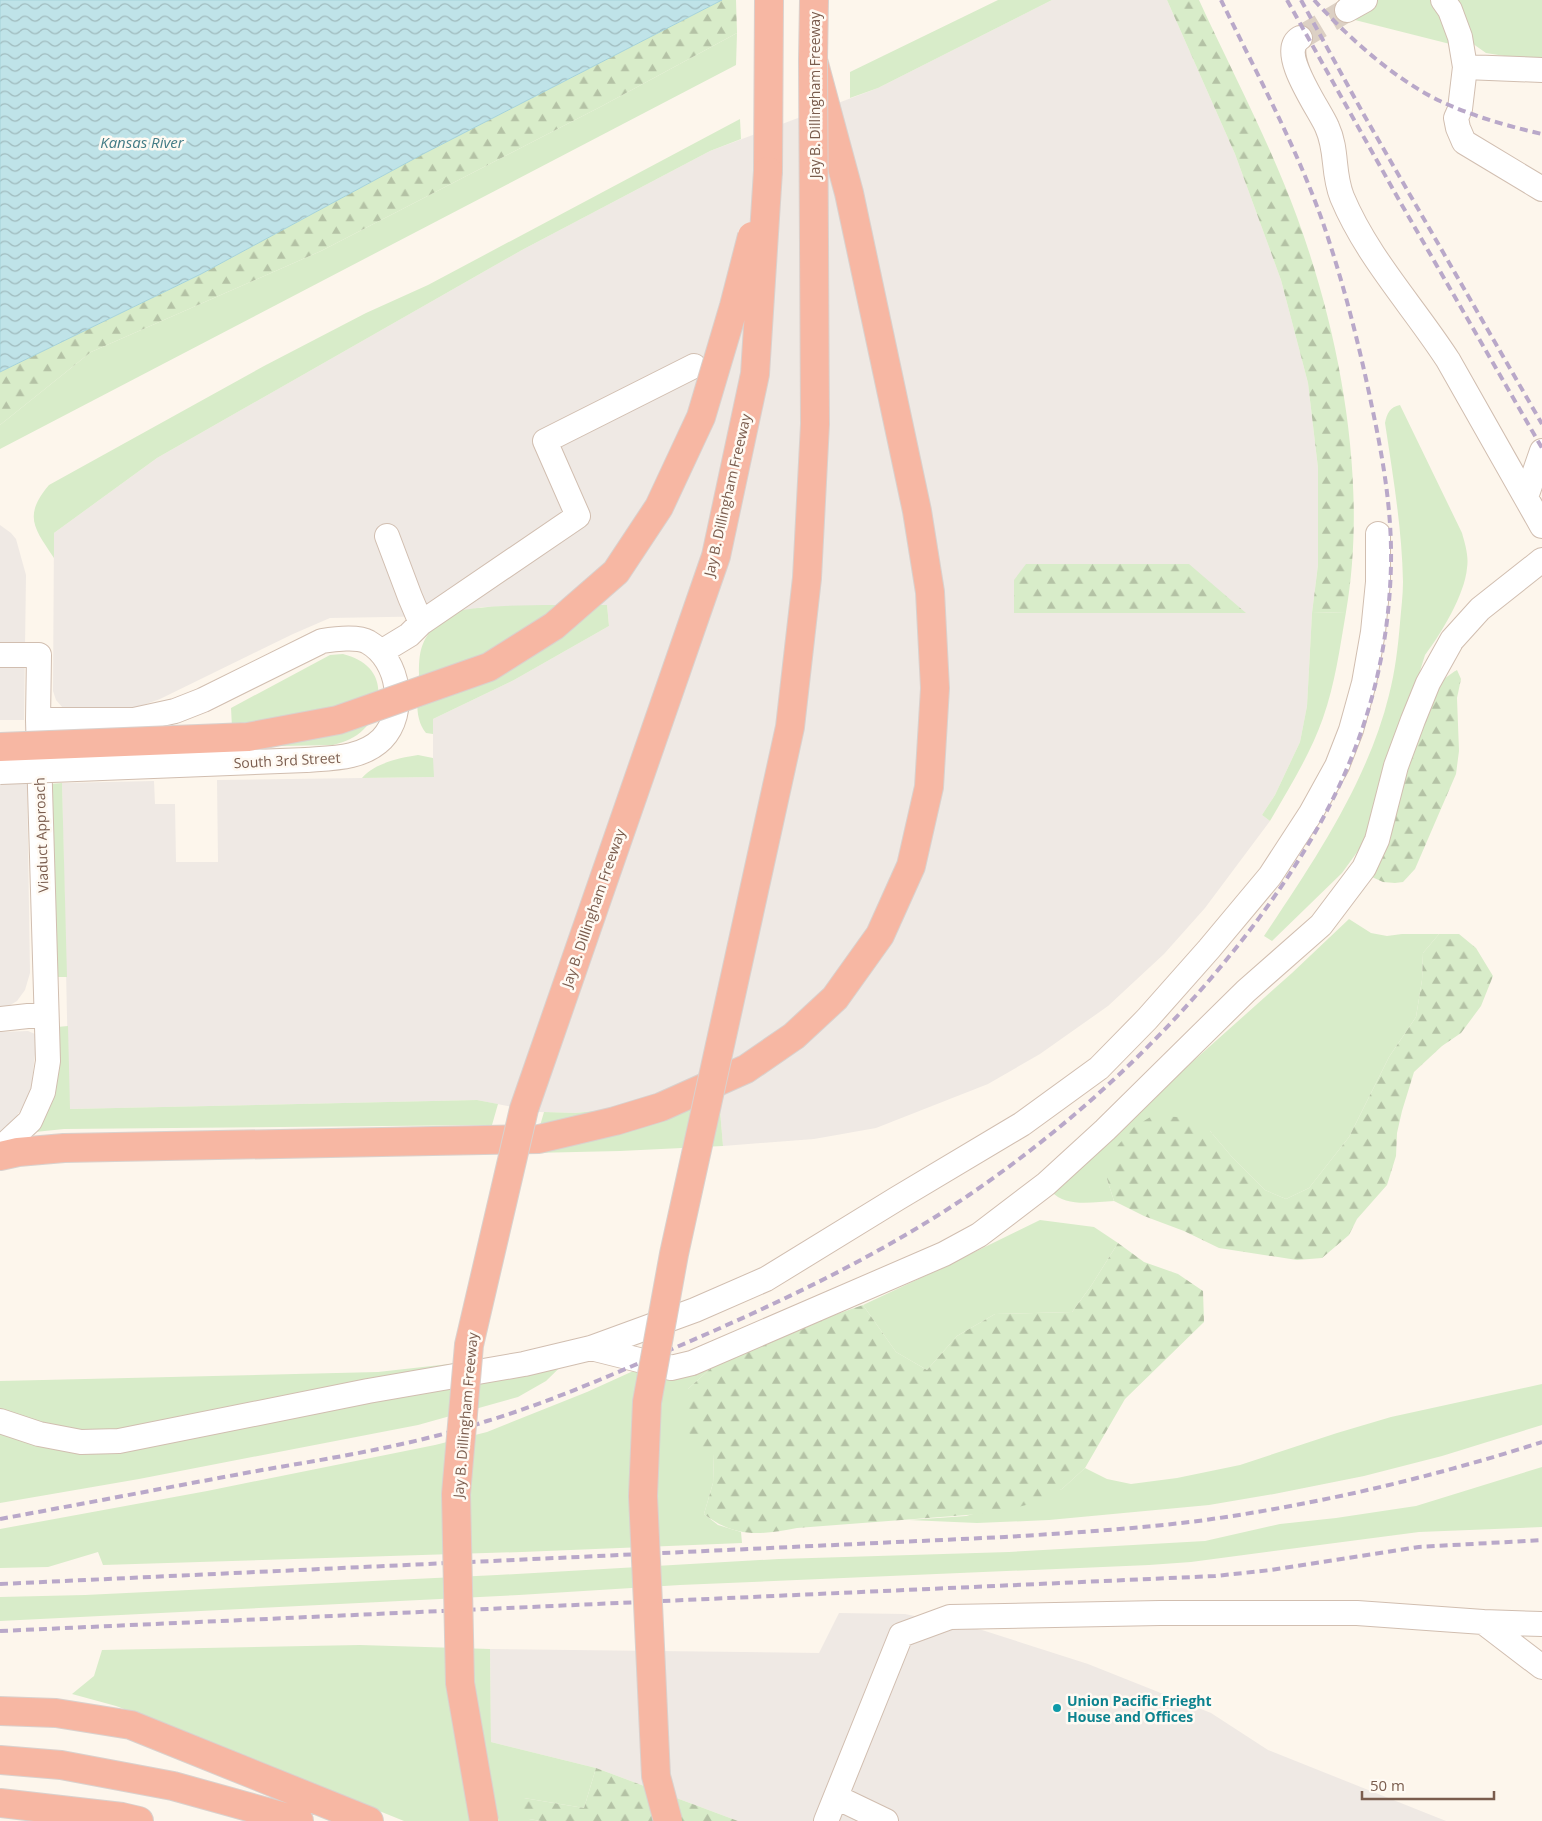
<svg xmlns="http://www.w3.org/2000/svg" width="1542" height="1821" font-family="'Open Sans',sans-serif">
<defs>
<pattern id="forest-firs" width="22" height="20" patternUnits="userSpaceOnUse" patternTransform="scale(1.25)"><rect width="22" height="20" fill="#d8ecc9"/><path d="M5 1l3.5 6h-7zM16 11l3.5 6h-7z" fill="#b4c2a5"/></pattern>
<pattern id="water-waves" width="16" height="10" patternUnits="userSpaceOnUse" patternTransform="scale(1.25)"><rect width="16" height="10" fill="#bfe3e8"/><path d="M0 5q4-4 8 0t8 0" fill="none" stroke="#a0bbbe"/></pattern>
</defs>
<rect width="100%" height="100%" fill="#fdf6ec"/>
<path fill="#efe9e4" fill-rule="evenodd" d="M 1052,0 L 1167,0 L 1235,154 L 1281,280 L 1308,383 L 1318,468 L 1318,565 L 1312,613 L 1307,706 L 1300,742 L 1275,795 L 1262,815 L 1270,821 L 1205,908 L 1164,954 L 1108,1006 L 1040,1054 L 988,1084 L 876,1128 L 814,1139 L 723,1146 L 719,1098 L 575,1113 L 539,1112 L 477,1100 L 69,1109 L 62,783 L 154,781 L 155,804 L 175,804 L 176,862 L 218,862 L 217,780 L 433,777 L 433,719 L 514,680 L 609,626 L 607,605 L 482,607 L 444,616 L 330,618 L 293,634 L 160,699 L 135,708 L 76,712 L 63,708 L 56,700 L 53,691 L 54,533 L 157,458 L 522,250 L 710,151 L 878,88 ZM 1014,580 L 1245,613 L 1015,613 Z
M 0,525 L 11,533 L 16,539 L 26,575 L 24,720 L 0,720 Z
M 0,781 L 27,781 L 30,973 L 25,990 L 17,1001 L 0,1011 Z
M 28,1031 L 35,1034 L 36,1045 L 31,1090 L 21,1110 L 2,1136 L 0,1137 L 0,1032 Z
M 839,1613 L 905,1614 L 982,1630 L 1088,1664 L 1211,1713 L 1268,1750 L 1446,1821 L 738,1821 L 596,1768 L 491,1742 L 490,1649 L 819,1653 Z"/>
<path fill="#d8ecc9" d="M 998,0 L 1052,0 L 878,88 L 850,98 L 850,72 Z
M 1376,0 L 1430,0 L 1440,10 L 1454,45 L 1347,18 Z
M 1447,0 L 1542,0 L 1542,62 L 1486,53 L 1469,41 Z
M 737,33 L 736,65 L 0,449 L 0,425 L 91,352 L 321,251 L 602,106 Z
M 740,119 L 741,139 L 710,151 L 522,250 L 157,458 L 54,533 L 54,558 C 34,528 23,516 49,485 L 264,366 L 366,313 L 428,285 Z
M 1400,405 L 1462,533 C 1465,544 1469,556 1467,568 C 1465,594 1441,634 1425,655 L 1368,837 L 1342,873 L 1272,941 L 1264,936 C 1313,863 1368,781 1389,695 C 1395,672 1398,647 1400,623 C 1401,610 1403,595 1403,582 C 1402,529 1393,476 1385,423 C 1387,413 1390,407 1400,405 Z
M 607,605 L 609,626 L 514,680 L 433,719 L 433,734 L 426,733 C 413,717 418,694 419,674 C 419,655 420,643 433,628 C 436,625 440,620 443,617 C 464,601 576,606 607,605 Z
M 1346,612 C 1340,647 1335,684 1323,718 C 1310,755 1289,788 1270,821 L 1262,815 L 1275,795 L 1300,742 L 1307,706 L 1312,613 Z
M 343,654 C 370,661 383,678 377,705 C 375,714 371,723 364,729 C 355,738 345,742 333,745 L 233,747 L 231,708 L 330,655 Z
M 418,755 L 433,758 L 434,777 L 362,778 C 375,763 399,758 418,755 Z
M 62,783 L 67,977 L 54,977 L 49,784 Z
M 1349,919 L 1371,933 L 1387,936 L 1402,934 L 1439,934 L 1423,953 L 1422,980 L 1416,1017 L 1389,1057 L 1349,1137 L 1309,1188 L 1286,1199 L 1265,1190 L 1232,1157 L 1210,1131 L 1107,1179 L 1114,1201 C 1093,1202 1066,1208 1051,1191 L 1172,1080 L 1292,973 Z
M 68,1026 L 70,1109 L 477,1100 L 498,1104 L 492,1125 L 64,1129 L 35,1132 L 57,1027 Z
M 719,1098 L 723,1146 L 620,1151 L 532,1153 L 544,1112 L 575,1113 Z
M 1040,1220 L 1094,1227 L 1118,1243 L 1091,1286 L 1072,1312 L 995,1314 L 957,1336 L 927,1370 L 896,1352 L 863,1305 L 944,1267 Z
M 584,1344 L 546,1381 L 518,1397 L 418,1425 L 139,1479 L 0,1503 L 0,1381 L 378,1372 L 512,1357 Z
M 642,1367 L 682,1373 L 711,1368 L 688,1389 L 714,1453 L 713,1483 L 704,1514 L 718,1525 L 741,1532 L 742,1543 L 522,1552 L 103,1565 L 98,1552 L 48,1567 L 0,1568 L 0,1529 L 207,1491 L 435,1445 L 487,1432 L 587,1392 Z
M 1542,1384 L 1542,1425 L 1442,1456 L 1364,1476 L 1274,1494 L 1209,1505 L 1049,1520 L 977,1523 L 909,1520 L 966,1516 L 1062,1489 L 1085,1468 L 1107,1479 L 1131,1484 L 1177,1478 L 1240,1465 L 1337,1433 L 1391,1417 Z
M 1542,1467 L 1542,1527 L 1419,1532 L 1191,1562 L 1149,1565 L 680,1585 L 519,1595 L 0,1621 L 0,1597 L 85,1595 L 497,1575 L 779,1559 L 1009,1552 L 1205,1541 L 1280,1524 L 1336,1518 L 1416,1506 Z
M 360,1645 L 490,1649 L 491,1742 L 596,1768 L 584,1808 L 524,1798 L 529,1819 L 541,1821 L 404,1821 L 159,1722 L 116,1706 L 72,1694 L 94,1676 L 102,1650 Z"/>
<path fill="url(#forest-firs)" d="M 722,0 L 736,0 L 737,33 L 602,106 L 321,251 L 91,352 L 0,425 L 0,372 L 201,274 L 423,154 Z
M 1167,0 L 1199,0 C 1232,72 1270,143 1297,217 C 1341,337 1368,485 1346,612 L 1312,613 L 1318,565 L 1318,468 L 1308,383 L 1281,280 L 1235,154 Z
M 1026,564 L 1189,564 L 1246,613 L 1014,613 L 1014,580 Z
M 1457,670 L 1461,679 L 1457,698 L 1459,751 L 1456,774 L 1415,869 L 1403,882 L 1395,883 L 1383,882 L 1372,877 L 1423,712 C 1433,693 1438,681 1457,670 Z
M 1439,934 L 1459,934 L 1476,948 L 1493,976 L 1481,1006 L 1461,1033 L 1442,1046 L 1414,1072 L 1402,1111 L 1397,1133 L 1396,1156 L 1387,1185 L 1357,1219 L 1349,1235 L 1322,1258 L 1297,1260 L 1219,1248 L 1184,1231 L 1144,1216 L 1114,1201 L 1107,1179 L 1113,1151 L 1134,1127 L 1152,1116 L 1178,1117 L 1210,1131 L 1232,1157 L 1265,1190 L 1286,1199 L 1309,1188 L 1349,1137 L 1389,1057 L 1416,1017 L 1422,980 L 1423,953 Z
M 1118,1243 L 1144,1262 L 1178,1274 L 1203,1291 L 1204,1322 L 1125,1399 L 1085,1468 L 1062,1489 L 1026,1505 L 993,1513 L 797,1528 C 761,1535 735,1538 704,1514 L 713,1483 L 714,1453 L 693,1445 L 684,1416 L 688,1389 L 711,1368 L 752,1348 L 808,1324 L 863,1305 L 896,1352 L 927,1370 L 957,1336 L 995,1314 L 1072,1312 L 1091,1286 Z
M 596,1768 L 738,1821 L 541,1821 L 529,1819 L 517,1814 L 515,1807 L 516,1801 L 524,1798 L 584,1808 Z"/>
<path fill="url(#water-waves)" stroke="#a5d3da" d="M 0,0 L 722,0 L 423,154 L 201,274 L 0,372 Z"/>
<g fill="none" stroke-linecap="round" stroke-linejoin="round">
<path stroke="#dcd0c4" stroke-width="24" stroke-dasharray="24 12" stroke-linecap="butt" d="M 1300,38 L 1347,10"/>
<defs>
<path id="minor" d="M 1443,0 L 1450,10 L 1460,37 L 1465,67 L 1460,109 L 1456,118 L 1458,128 L 1464,142 L 1542,189
M 1347,10 L 1365,0
M 1300,38 C 1277,52 1320,110 1327,127 C 1338,151 1332,172 1342,197 C 1367,257 1413,306 1448,360 L 1542,526
M 1465,67 L 1542,70
M 1526,497 L 1542,451
M 387,536 L 410,597 L 421,623
M 381,652 L 409,635 L 421,623 L 578,516 L 545,441 L 694,366
M 0,655 L 39,655 L 38,720 L 48,1061 L 43,1092 L 30,1121 L 0,1149
M 38,720 L 134,720 L 175,711 L 203,700 L 322,641 C 334,639 358,636 368,642 C 400,660 407,713 382,739 C 362,759 331,758 306,760
M 0,1019 L 46,1014
M 591,1348 L 671,1368 L 692,1363 L 944,1254 L 979,1235 L 1046,1184 L 1105,1130 L 1246,991 L 1321,925 L 1364,868 L 1377,840 L 1396,766 L 1413,720 L 1428,683 L 1452,640 L 1480,609 L 1542,560
M 0,1421 L 39,1434 L 81,1442 L 119,1441 L 368,1391 L 524,1364 L 591,1348 L 695,1310 L 766,1279 L 898,1198 L 1022,1124 L 1099,1068 L 1147,1019 L 1209,949 L 1270,876 L 1311,813 L 1337,766 L 1351,730 L 1364,683 L 1373,632 L 1378,582 L 1378,534
M 1542,1624 L 1483,1622 L 1542,1667
M 836,1797 L 886,1821
M 826,1821 L 901,1635 L 950,1617 L 1160,1613 L 1357,1613 L 1483,1622"/>
<path id="highway" d="M 768,171 L 769,0
M 0,1156 L 18,1152 L 64,1148 L 539,1139 L 615,1121 L 661,1107 L 746,1069 L 794,1036 L 835,998 L 880,935 L 911,866 L 929,787 L 935,688 L 930,592 L 917,511 L 849,193 L 813,60 L 814,0
M 0,1711 L 56,1713 L 131,1725 L 369,1821
M 0,1760 L 61,1765 L 173,1786 L 299,1821
M 0,1803 L 122,1817 L 139,1821"/>
</defs>
<use href="#minor" stroke="#d1beb0" stroke-width="26"/>
<use href="#highway" stroke="#dad1cd" stroke-width="30"/>
<use href="#minor" stroke="#fff" stroke-width="24"/>
<use href="#highway" stroke="#f7b7a3" stroke-width="28"/>
<path stroke="#b9a8c9" stroke-width="4" stroke-dasharray="8 5" stroke-linecap="butt" d="M 1287,0 L 1399,200 L 1542,448
M 1301,0 L 1364,115 L 1542,424
M 1314,0 C 1348,37 1394,79 1440,101 C 1472,116 1507,126 1542,134
M 0,1519 C 87,1503 175,1486 262,1470 C 338,1457 414,1445 487,1421 C 553,1401 616,1373 679,1346 C 779,1303 879,1256 969,1195 C 1076,1122 1171,1033 1250,930 C 1335,818 1388,706 1391,564 C 1392,511 1383,458 1372,407 C 1359,344 1343,281 1322,220 C 1295,144 1256,72 1221,0
M 0,1584 L 1005,1537 C 1069,1533 1134,1529 1198,1521 C 1315,1505 1430,1478 1542,1442
M 0,1631 L 1215,1576 L 1271,1570 L 1419,1547 L 1542,1540"/>
<defs>
<path id="minor-bridge" d="M 0,772 L 306,760"/>
<path id="highway-bridge" d="M 0,747 L 248,737 L 338,720 L 489,667 L 554,626 L 616,572 L 659,507 L 701,417 L 734,306 L 752,236
M 484,1821 L 460,1683 L 456,1494 L 469,1345 L 524,1109 L 716,556 L 755,374 L 768,171
M 668,1821 L 656,1776 L 643,1496 L 647,1402 L 674,1254 L 790,727 L 807,578 L 815,424 L 813,60"/>
</defs>
<use href="#minor-bridge" stroke="#d1beb0" stroke-width="26" stroke-linecap="butt"/>
<use href="#highway-bridge" stroke="#dad1cd" stroke-width="30" stroke-linecap="butt"/>
<use href="#minor-bridge" stroke="#fff" stroke-width="24"/>
<use href="#highway-bridge" stroke="#f7b7a3" stroke-width="28"/>
</g>
<circle fill="#0f9aa8" stroke="#fffaf3" stroke-width="2" cx="1057" cy="1708" r="5"/>
<g text-anchor="middle" dominant-baseline="central" stroke-width="5" stroke-linejoin="round" paint-order="stroke">
<g font-size="14" fill="#7a5c4d" stroke="#fffaf3">
<text transform="translate(814 95) rotate(-90)">Jay B. Dillingham Freeway</text>
<text transform="translate(727 495) rotate(-77)">Jay B. Dillingham Freeway</text>
<text transform="translate(287 760) rotate(-3)">South 3rd Street</text>
<text transform="translate(41 835) rotate(-92)">Viaduct Approach</text>
<text transform="translate(593 908) rotate(-71)">Jay B. Dillingham Freeway</text>
<text transform="translate(465 1415) rotate(-85)">Jay B. Dillingham Freeway</text>
</g>
<g font-size="14" font-weight="bold" fill="#0d838f" stroke="#fffaf3" text-anchor="start">
<text x="1067" y="1700">Union Pacific Frieght<tspan x="1067" dy="16">House and Offices</tspan></text>
</g>
<g font-size="15" font-style="italic" fill="#437c86" stroke="#fffaf3">
<text x="142" y="142">Kansas River</text>
</g>
</g>
<path d="M1362 1791v8h132v-8" fill="none" stroke="#7a5c4d" stroke-width="2.5"/>
<text x="1370" y="1791" font-size="15" fill="#7a5c4d" stroke="#fffaf3" stroke-width="4" paint-order="stroke">50 m</text>
</svg>
